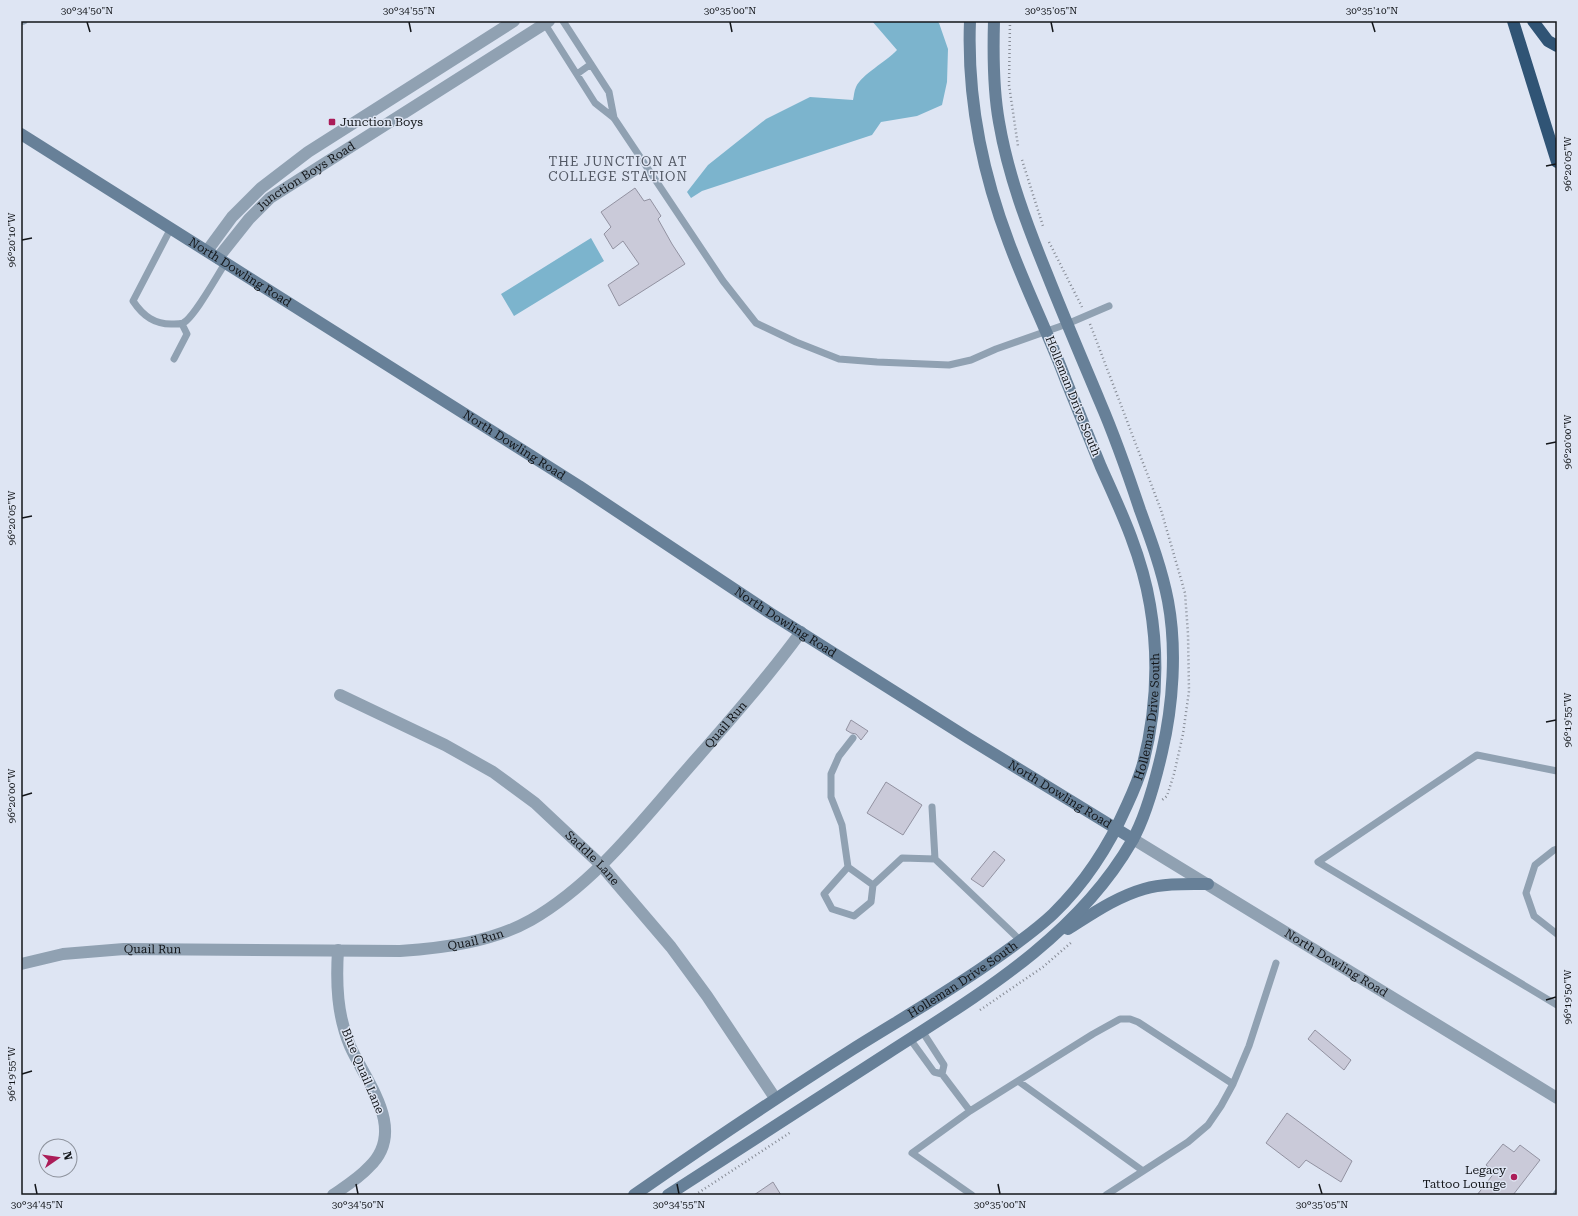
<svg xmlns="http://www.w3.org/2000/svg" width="1578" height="1216" font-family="'Roboto Serif',serif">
<rect width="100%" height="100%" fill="#dee5f3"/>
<path fill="#7cb4cd" d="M 872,21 L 937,21 L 939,23 L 948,49 L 947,82 L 942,105 L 917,116 L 881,122 L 872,135 L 702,191 L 691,198 L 687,192 L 708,165 L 766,119 L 810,97 L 853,100 C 854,96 854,91 856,87 C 862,74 886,62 897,50 Z
M 591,238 L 604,261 L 514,316 L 501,294 Z"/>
<path fill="#cacad9" stroke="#9292a1" d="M 635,188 L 644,201 L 650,199 L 661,216 L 658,219 L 672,244 L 685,264 L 619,306 L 608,285 L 639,264 L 623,241 L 613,249 L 604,234 L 611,227 L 601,212 Z
M 851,720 L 868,731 L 861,740 L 856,734 L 851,733 L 846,730 Z
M 886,782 L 922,805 L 903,835 L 867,813 Z
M 994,851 L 1005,860 L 983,887 L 971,879 Z
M 1315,1030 L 1351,1060 L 1344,1070 L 1308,1039 Z
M 1287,1113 L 1352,1161 L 1341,1182 L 1306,1160 L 1299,1168 L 1266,1143 Z
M 1503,1144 L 1514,1152 L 1520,1145 L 1540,1160 L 1513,1195 L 1477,1195 L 1495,1172 L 1486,1165 Z
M 773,1182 L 781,1195 L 754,1195 Z"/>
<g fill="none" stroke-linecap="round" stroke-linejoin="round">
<path stroke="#868b95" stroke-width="2.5" stroke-dasharray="1 3" stroke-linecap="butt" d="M 1010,21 L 1009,85 L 1018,146
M 1022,160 L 1043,226
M 1049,242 L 1082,307
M 1090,324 L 1161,510 L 1185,593 L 1188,634 L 1189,691 L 1183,734 L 1174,774 L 1167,796 L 1162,800
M 980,1010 L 1043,967 L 1073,941
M 695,1195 L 791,1132"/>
<path stroke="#90a1b2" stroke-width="7" d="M 543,21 L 595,103 L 614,118 L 723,281 L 756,323 L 796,342 L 839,359 L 877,362 L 949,365 L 971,360 L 996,349 L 1067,324 L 1109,306
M 563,21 L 609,92 L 614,118
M 21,22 L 24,21
M 577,74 L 591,64
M 171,228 L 133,301 C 143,316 155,325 174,324 C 177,324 180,324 183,323 C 194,318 218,274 226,262
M 174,359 L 187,334 L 182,324
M 853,738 L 839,756 L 831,774 L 831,797 L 842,825 L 848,867 L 824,894 L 832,909 L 854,916 L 871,902 L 873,885 L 902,858 L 935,859 L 932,807
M 1557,771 L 1477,755 L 1318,862 L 1557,1005
M 1557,849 L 1554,850 L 1535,865 L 1526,893 L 1534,916 L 1557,934
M 935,859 L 1021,941
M 848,867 L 873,885
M 922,1031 L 944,1065 L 942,1074
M 910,1039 L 934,1072 L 942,1074 L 970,1111
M 1018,1081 L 1143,1171
M 1233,1084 L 1249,1046 L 1276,963
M 972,1195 L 912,1153 L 970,1111 L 1093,1034 L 1120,1019 L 1130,1019 L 1138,1022 L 1233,1084 L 1221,1106 L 1208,1125 L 1188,1142 L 1106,1195
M 1556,1195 L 1557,1193"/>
<g stroke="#90a1b2" stroke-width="12">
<path d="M 207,251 L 232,217 L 261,188 L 308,152 L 514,21"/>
<path id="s1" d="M 218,258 L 249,219 L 270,198 L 549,21"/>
<path id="s2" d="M 340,695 L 445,745 L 493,772 L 535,803 L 601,865 L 671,947 L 707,996 L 775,1098"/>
<path id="s3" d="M 1133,839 L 1557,1098"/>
<path id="s4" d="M 21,964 L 63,954 L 124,949 L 400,951 C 444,948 492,942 531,920 C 592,885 638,826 683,774 C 724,727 765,681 801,632"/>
<path d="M 333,1195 C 346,1186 359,1178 369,1167 C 408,1130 366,1082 350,1046 C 337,1015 336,983 338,950"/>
</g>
<g stroke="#678098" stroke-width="12">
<path id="s5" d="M 21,134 L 579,486 L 770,613 L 968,738 L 1133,839"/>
<path d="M 1068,929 C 1092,914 1116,897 1144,889 C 1164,883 1187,884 1208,884"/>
<path id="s6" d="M 634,1195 C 706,1145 779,1096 853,1049 C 901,1019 950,991 995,959 C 1015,945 1036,930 1053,914 C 1085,883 1109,846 1127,805 C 1133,792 1139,778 1143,764 C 1156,713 1159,657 1150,605 C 1142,556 1121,511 1101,467 C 1089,438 1077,408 1065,378 C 1048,333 1026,289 1009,243 C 982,172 967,97 970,21"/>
<path d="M 668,1195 C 741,1148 815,1100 888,1053 C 978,995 1077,937 1132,841 C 1145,818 1156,778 1162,752 C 1173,705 1177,649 1168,601 C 1162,570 1151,540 1140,510 C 1128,474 1115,437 1100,402 C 1082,359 1064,317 1047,274 C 1027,225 1008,175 999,122 C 993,89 993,55 994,21"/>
</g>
<path stroke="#305475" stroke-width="12" d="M 1513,21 L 1557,162
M 1533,21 L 1548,41 L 1557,46"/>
</g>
<path fill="none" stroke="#13161a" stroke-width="1.5" d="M 87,22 L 90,32M 409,22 L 411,32M 730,22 L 732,32M 1051,22 L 1053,32M 1372,22 L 1375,32M 1546,166 L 1556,164M 22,240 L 32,238M 1546,444 L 1556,442M 22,518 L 32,516M 1546,722 L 1556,720M 22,796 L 32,793M 1546,1000 L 1556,997M 22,1074 L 32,1071M 35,1184 L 37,1194M 356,1184 L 358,1194M 677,1184 L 679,1194M 998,1184 L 1000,1194M 1319,1184 L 1322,1194"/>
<g fill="#ab1c58" stroke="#dee5f3" stroke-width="1.5">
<rect x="328" y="118" width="8" height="8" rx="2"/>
<circle cx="1514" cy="1177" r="4"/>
</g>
<g text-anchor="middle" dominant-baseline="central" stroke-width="3" stroke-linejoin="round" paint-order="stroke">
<g font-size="12" fill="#13161a" stroke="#dee5f3" text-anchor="start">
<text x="340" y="122">Junction Boys</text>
<text x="1506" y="1170" text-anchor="end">Legacy<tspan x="1506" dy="14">Tattoo Lounge</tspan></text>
</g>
<g font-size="12" fill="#13161a" stroke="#dee5f3">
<text stroke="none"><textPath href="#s1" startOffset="121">Junction Boys Road</textPath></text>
<text stroke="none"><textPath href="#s5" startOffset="259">North Dowling Road</textPath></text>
<text transform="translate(1073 396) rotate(68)">Holleman Drive South</text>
<text stroke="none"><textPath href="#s5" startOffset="583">North Dowling Road</textPath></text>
<text stroke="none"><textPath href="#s5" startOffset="907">North Dowling Road</textPath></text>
<text stroke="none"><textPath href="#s6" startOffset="729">Holleman Drive South</textPath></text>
<text stroke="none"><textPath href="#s4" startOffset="793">Quail Run</textPath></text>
<text stroke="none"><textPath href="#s5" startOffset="1231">North Dowling Road</textPath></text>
<text stroke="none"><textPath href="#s2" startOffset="303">Saddle Lane</textPath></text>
<text stroke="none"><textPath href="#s4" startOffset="457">Quail Run</textPath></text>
<text stroke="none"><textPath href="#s4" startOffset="133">Quail Run</textPath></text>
<text stroke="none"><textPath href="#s3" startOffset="238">North Dowling Road</textPath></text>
<text stroke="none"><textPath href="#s6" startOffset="393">Holleman Drive South</textPath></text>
<text transform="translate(363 1071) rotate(67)">Blue Quail Lane</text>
</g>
<g font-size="13" letter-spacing="1" fill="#525864" stroke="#dee5f3">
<text x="618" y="161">THE JUNCTION AT<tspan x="618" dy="15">COLLEGE STATION</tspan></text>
</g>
</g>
<rect width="1578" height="1216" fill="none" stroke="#dee5f3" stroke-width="44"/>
<g transform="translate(58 1158) rotate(77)"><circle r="19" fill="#dee5f3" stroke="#8d929c"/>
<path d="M0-3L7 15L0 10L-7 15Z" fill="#ab1c58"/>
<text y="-6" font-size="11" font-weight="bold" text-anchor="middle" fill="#13161a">N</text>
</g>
<rect x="22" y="22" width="1534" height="1172" fill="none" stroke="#13161a" stroke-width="1.5"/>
<g font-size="10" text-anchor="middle" fill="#13161a">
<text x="87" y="14">30°34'50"N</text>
<text x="409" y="14">30°34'55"N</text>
<text x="730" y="14">30°35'00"N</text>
<text x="1051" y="14">30°35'05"N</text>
<text x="1372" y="14">30°35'10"N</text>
<text transform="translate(1567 164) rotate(-90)" y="4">96°20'05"W</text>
<text transform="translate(11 240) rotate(-90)" y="4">96°20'10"W</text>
<text transform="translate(1567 442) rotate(-90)" y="4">96°20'00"W</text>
<text transform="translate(11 518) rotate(-90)" y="4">96°20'05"W</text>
<text transform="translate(1567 720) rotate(-90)" y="4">96°19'55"W</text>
<text transform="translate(11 796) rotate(-90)" y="4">96°20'00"W</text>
<text transform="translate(1567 997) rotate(-90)" y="4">96°19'50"W</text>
<text transform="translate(11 1074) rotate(-90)" y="4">96°19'55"W</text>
<text x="37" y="1208">30°34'45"N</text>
<text x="358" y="1208">30°34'50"N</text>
<text x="679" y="1208">30°34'55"N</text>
<text x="1000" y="1208">30°35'00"N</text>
<text x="1322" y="1208">30°35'05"N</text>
</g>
</svg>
